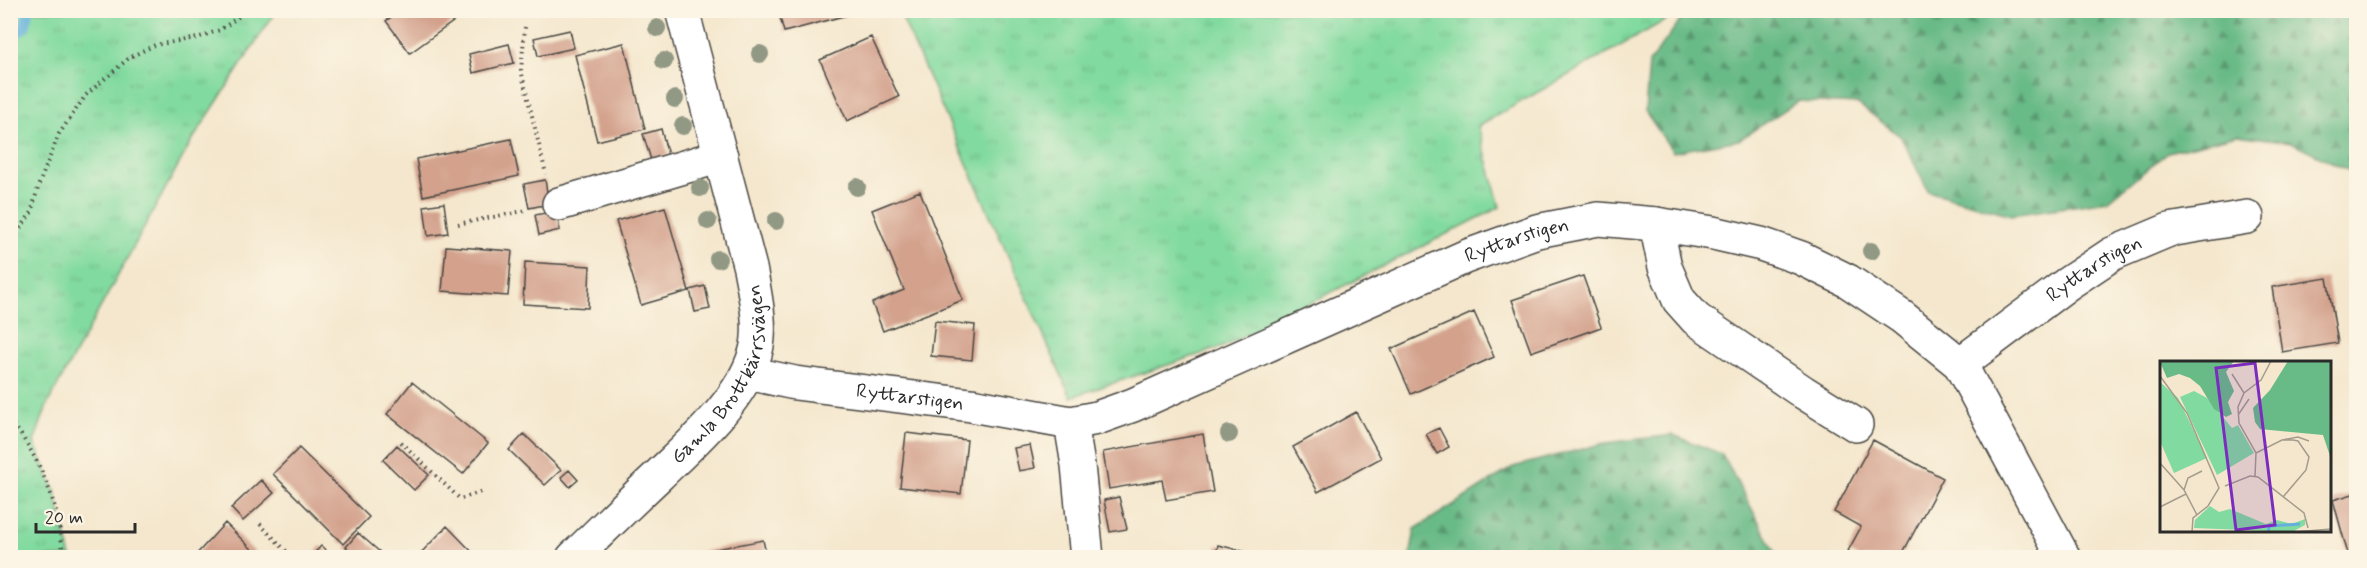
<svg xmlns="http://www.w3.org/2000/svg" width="2367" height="568" font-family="Mynerve,sans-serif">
<defs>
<pattern id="grass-tufts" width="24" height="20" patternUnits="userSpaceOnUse" patternTransform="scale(1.5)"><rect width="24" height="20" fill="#81da9f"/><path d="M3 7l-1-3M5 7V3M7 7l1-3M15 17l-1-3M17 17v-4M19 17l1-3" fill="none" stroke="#70bb89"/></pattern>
<pattern id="forest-firs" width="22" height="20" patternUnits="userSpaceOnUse" patternTransform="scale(1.5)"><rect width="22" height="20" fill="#68ba86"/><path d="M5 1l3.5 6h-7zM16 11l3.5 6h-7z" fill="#56976e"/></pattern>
</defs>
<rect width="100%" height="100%" fill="#fcf5e5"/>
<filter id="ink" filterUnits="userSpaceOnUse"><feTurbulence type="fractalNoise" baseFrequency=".0167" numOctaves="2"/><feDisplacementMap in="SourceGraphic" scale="12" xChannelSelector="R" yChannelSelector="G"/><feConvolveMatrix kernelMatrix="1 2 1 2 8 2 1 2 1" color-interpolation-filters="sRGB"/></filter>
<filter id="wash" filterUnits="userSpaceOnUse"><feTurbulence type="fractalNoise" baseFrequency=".008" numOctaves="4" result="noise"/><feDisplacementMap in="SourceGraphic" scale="24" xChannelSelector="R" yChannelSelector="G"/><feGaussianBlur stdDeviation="1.35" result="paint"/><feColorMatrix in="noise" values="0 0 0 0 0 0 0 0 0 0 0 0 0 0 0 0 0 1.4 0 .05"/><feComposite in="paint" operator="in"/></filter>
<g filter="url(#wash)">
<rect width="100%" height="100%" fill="#f4e7cd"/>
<path fill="url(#grass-tufts)" stroke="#568265" stroke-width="1.5" d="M 10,11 L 276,11 L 191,142 L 47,405 L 34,442 L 55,491 L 71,557 L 11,557 Z
M 899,11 L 1682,11 L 1478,126 L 1500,207 L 1225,346 L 1071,397 Z"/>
<path fill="url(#forest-firs)" stroke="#4a7258" stroke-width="1.5" d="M 1687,11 L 2356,11 L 2356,174 L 2291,142 L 2237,135 L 2168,152 L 2108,201 L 2011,215 L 1928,191 L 1901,137 L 1858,104 L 1798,101 L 1739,140 L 1673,152 L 1645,111 L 1649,63 Z
M 1673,435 L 1722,454 L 1778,557 L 1410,557 L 1415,529 L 1513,467 L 1605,443 Z"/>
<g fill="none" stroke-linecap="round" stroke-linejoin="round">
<path stroke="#62b0db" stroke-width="10" d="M 10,38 L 25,27 L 29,10"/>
</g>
<g id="blocks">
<path fill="#d3a18c" d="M 401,10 L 457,10 L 461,16 L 410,53 L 386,21 Z
M 778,10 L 855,10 L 855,13 L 784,32 Z
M 570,30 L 574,48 L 538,56 L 534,38 Z
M 871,37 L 899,97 L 847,121 L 820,60 Z
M 624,43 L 645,129 L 597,141 L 575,55 Z
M 509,44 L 514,63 L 473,73 L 469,54 Z
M 661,129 L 668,155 L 651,160 L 643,134 Z
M 511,139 L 519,176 L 423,196 L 416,159 Z
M 545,180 L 549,204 L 529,208 L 524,184 Z
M 920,191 L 963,300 L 883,331 L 872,303 L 904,290 L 872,210 Z
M 444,203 L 448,233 L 428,236 L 424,206 Z
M 665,207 L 689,291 L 641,305 L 616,221 Z
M 556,211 L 560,230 L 539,235 L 535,215 Z
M 446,246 L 512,251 L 508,296 L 442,291 Z
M 525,262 L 590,266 L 588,308 L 523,304 Z
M 1583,276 L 1601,327 L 1531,352 L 1512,300 Z
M 2327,278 L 2338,343 L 2282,352 L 2272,287 Z
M 705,286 L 710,309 L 695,312 L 690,290 Z
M 1474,312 L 1494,357 L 1411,394 L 1391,349 Z
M 935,321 L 975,325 L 972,360 L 931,356 Z
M 412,382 L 488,443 L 463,474 L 387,414 Z
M 1356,412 L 1381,458 L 1318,492 L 1293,447 Z
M 1439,428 L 1449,447 L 1437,454 L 1426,434 Z
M 906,433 L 967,440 L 961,494 L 900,487 Z
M 524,434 L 561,470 L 545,485 L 509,450 Z
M 1203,434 L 1213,492 L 1166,500 L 1162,480 L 1109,489 L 1103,452 Z
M 1873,440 L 1943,478 L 1900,558 L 1859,558 L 1848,551 L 1861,527 L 1834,512 Z
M 397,445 L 429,475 L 414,490 L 383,460 Z
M 1030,445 L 1035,468 L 1019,471 L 1014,448 Z
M 299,448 L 369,517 L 343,544 L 273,474 Z
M 569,470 L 578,480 L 570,487 L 561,477 Z
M 261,480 L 274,493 L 243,521 L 231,508 Z
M 2356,493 L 2356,558 L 2349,558 L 2333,500 Z
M 1119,497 L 1127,529 L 1110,532 L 1104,500 Z
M 225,523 L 261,558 L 193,558 Z
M 447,526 L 478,558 L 416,558 Z
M 358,533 L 381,553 L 377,558 L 358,558 L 346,547 Z
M 763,540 L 767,558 L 679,558 L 679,556 Z
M 1218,545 L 1259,555 L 1258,558 L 1215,558 Z
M 321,546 L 335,558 L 310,558 Z"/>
</g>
</g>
<g filter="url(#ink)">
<use href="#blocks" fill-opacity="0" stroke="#494743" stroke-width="1.5"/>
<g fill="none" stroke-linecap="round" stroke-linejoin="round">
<defs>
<g id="minor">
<path d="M 559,204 L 721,156"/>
<path d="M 1656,224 L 1665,267 L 1679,300 L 1696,319 L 1803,392 L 1856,425"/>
<path id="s1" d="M 1960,364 L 2067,284 L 2112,254 L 2169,230 L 2247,217"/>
<path id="s2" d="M 748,373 L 795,383 L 971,405 L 1071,423 L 1097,418 L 1133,405 L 1465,257 L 1537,231 L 1598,219 L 1656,224 L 1713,233 L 1761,244 L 1801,258 L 1848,281 L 1902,317 L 1960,364 L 2064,558"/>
<path d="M 1071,423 L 1078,465 L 1087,558"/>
<path id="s3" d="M 573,558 C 602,530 630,502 659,475 C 693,442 741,401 755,354 C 763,328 755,295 750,268 L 682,10"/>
</g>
</defs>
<use href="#minor" stroke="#494743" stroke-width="36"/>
<path stroke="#494743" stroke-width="4" stroke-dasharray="1.5 4.5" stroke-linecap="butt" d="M 525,27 L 521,70 L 546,174
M 458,224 L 528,210
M 10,243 L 31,213 L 39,184 L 59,134 L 86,95 L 130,57 L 155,45 L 197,38 L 220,30 L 248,10
M 10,420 C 41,459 61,508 63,558
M 401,442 L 460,499 L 484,491
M 260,524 L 293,558"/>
<use href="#minor" stroke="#fff" stroke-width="33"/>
</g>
<g fill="#919884">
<circle cx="657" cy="28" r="9"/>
<circle cx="760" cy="54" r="9"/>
<circle cx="664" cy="61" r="9"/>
<circle cx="675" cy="99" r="9"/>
<circle cx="683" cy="126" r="9"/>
<circle cx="857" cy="187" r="9"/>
<circle cx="700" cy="188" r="9"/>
<circle cx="708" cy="221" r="9"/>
<circle cx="776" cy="221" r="9"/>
<circle cx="1871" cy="251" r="9"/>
<circle cx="718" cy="259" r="9"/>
<circle cx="1229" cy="434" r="9"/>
</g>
</g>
<g text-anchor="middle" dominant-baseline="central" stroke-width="4.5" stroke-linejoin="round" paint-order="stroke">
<g font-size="20" fill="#2b2b2b" stroke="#fcf5e5">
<text stroke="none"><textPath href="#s2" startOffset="810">Ryttarstigen</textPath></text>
<text stroke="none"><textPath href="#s1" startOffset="165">Ryttarstigen</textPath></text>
<text stroke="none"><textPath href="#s3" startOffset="243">Gamla Brottkärrsvägen</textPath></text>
<text stroke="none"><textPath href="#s2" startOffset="164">Ryttarstigen</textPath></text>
</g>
</g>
<g transform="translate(2160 361)">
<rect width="171" height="171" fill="#f4e7cd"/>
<path d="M 0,21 L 18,37 L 47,97 L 14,112 L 0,80 ZM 34,30 L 47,37 L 72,67 L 78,64 L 94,92 L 57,114 L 20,36 ZM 50,145 L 59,151 L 70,148 L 106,163 L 117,159 L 132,163 L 145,158 L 145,164 L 132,171 L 34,167 L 35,159 Z" fill="#81da9f"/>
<path d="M 74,0 L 66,11 L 74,30 L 68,41 L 72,53 L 66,56 L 54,48 L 40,25 L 30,17 L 19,13 L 7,17 L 0,1 ZM 128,0 L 171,0 L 171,98 L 163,74 L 100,68 L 95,61 L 93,47 L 110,29 Z" fill="#68ba86"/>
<path d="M 41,41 L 49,60 L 38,65 L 30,46 Z" fill="#81da9f"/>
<path fill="none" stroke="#62b0db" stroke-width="3" d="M 108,170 L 110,165 L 140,163"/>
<path fill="none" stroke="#a49c8c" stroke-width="1.5" d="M 72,13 L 84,32M 0,15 L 27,52 L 59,127 L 48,145 L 33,157 L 32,171M 78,54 L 89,38M 122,79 L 138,76 L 149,80M 96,92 L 122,79 L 133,79 L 138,80 L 149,96 L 146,109 L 123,136M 0,102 L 24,129 L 37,154M 95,115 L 96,92 L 79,62 L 78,46 L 84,32 L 101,19 L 111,0M 65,125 L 90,115 L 98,116 L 144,152 L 148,167M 24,129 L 28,117 L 42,110M 0,146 L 26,133M 34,171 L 68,171M 134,171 L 171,168"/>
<path fill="#7b2cbf" fill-opacity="0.15" stroke="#7b2cbf" stroke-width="3" d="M 95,2 L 115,164 L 76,169 L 56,7 Z"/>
<rect width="171" height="171" fill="none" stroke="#2b2b2b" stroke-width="3"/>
</g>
<rect width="2367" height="568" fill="none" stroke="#fcf5e5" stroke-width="36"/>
<path d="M36 523v9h99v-9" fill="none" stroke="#2b2b2b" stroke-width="3"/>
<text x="45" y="523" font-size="18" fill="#2b2b2b" stroke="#fcf5e5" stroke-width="4.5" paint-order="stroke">20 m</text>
</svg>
